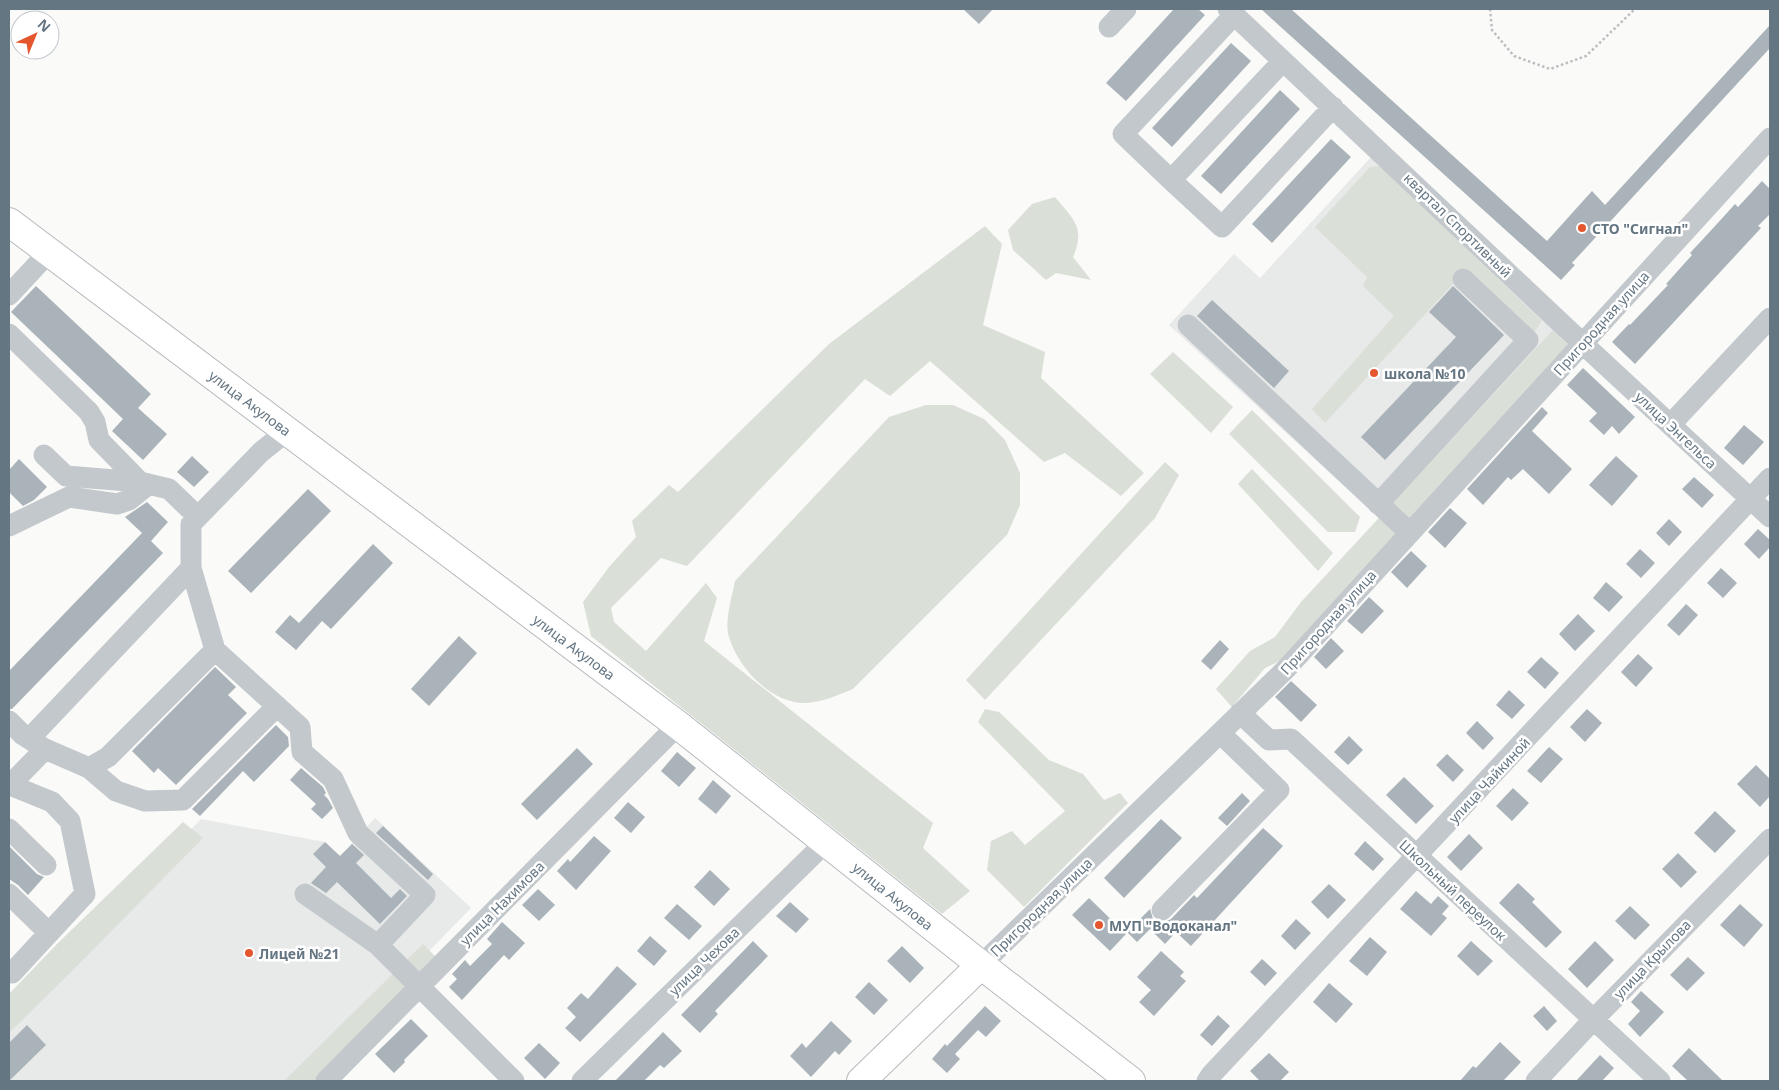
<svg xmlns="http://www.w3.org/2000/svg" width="1779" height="1090" font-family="'Noto Sans',sans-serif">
<rect width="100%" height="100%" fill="#fafaf8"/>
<path fill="#e8e9e9" d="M 1372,156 L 1564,332 L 1386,525 L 1169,325 L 1234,254 L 1260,278 Z
M 375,818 L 471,908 L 303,1081 L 9,1081 L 9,1017 L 201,819 L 325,842 L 340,856 Z"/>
<path fill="#dadfd7" d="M 1381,166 L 1542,321 L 1530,338 L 1463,273 L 1325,423 L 1312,409 L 1394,316 L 1363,286 L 1367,277 L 1315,227 L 1370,167 Z
M 1055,197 C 1073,219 1086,227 1073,257 L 1091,280 L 1056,273 L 1046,280 L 1013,250 L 1008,230 L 1032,204 Z
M 985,226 L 1002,244 L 983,325 L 1045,352 L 1041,378 L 1144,473 L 1121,496 L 1065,453 L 1044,462 L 930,361 L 890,396 L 865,379 L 687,566 L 661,558 L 611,608 L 614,622 L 646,651 L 706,583 L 717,598 L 704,641 L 933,823 L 923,848 L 970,891 L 942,914 L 591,636 L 583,602 L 609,567 L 636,537 L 632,521 L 669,485 L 678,492 L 829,344 Z
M 1553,330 L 1572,349 L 1284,659 L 1265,668 L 1232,707 L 1216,689 L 1250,651 L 1275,637 L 1301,602 Z
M 1173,352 L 1233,407 L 1211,433 L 1150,374 Z
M 926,405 L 953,405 L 984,419 L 1005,440 L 1020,473 L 1020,505 L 1007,535 L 853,689 C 838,695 823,702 806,703 C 772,704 738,668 729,637 C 724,622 732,597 735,581 L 889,417 Z
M 1252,410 L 1360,517 L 1355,532 L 1328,532 L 1229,434 Z
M 1165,462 L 1179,475 L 1155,518 L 985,700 L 966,680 Z
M 1252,469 L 1333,553 L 1318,571 L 1238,484 Z
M 985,709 L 999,712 L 1049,760 L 1083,774 L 1104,800 L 1120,793 L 1128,803 L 1024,907 L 987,870 L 991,841 L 1012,831 L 1025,845 L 1065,811 L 978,722 Z
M 183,822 L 203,838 L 76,967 L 9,1033 L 9,994 L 57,944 Z
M 423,944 L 437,958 L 318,1081 L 284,1081 Z"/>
<path fill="#aab3b9" d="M 963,9 L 993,9 L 979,24 Z
M 1174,9 L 1198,9 L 1205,15 L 1126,101 L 1106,83 Z
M 1261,9 L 1291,9 L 1547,241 L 1592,191 L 1605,205 L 1770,25 L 1770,48 L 1572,263 L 1575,265 L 1561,280 Z
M 1231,43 L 1251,61 L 1172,147 L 1152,128 Z
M 1280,90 L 1300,109 L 1221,194 L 1201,176 Z
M 1331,139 L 1351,157 L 1272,243 L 1252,224 Z
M 1762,181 L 1770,189 L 1770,214 L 1758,226 L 1761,228 L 1635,364 L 1612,342 L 1629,324 L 1630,325 L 1668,285 L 1666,284 L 1692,255 L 1690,253 L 1716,225 L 1735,204 L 1738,207 Z
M 36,286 L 151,394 L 138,408 L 167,434 L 143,460 L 112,431 L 123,419 L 11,312 Z
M 1453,286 L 1504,335 L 1385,460 L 1361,437 L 1456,337 L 1429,312 Z
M 1212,300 L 1289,371 L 1274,388 L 1197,316 Z
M 1583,368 L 1635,417 L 1619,434 L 1612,426 L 1604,435 L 1589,421 L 1597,413 L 1567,385 Z
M 1542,407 L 1548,413 L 1532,431 L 1572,469 L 1549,494 L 1523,469 L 1511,480 L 1508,477 L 1483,505 L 1467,489 Z
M 1744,425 L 1764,442 L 1743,465 L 1724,448 Z
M 192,456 L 209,472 L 194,487 L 177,472 Z
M 1616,456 L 1638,476 L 1612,506 L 1589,485 Z
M 19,459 L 47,487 L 34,500 L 23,506 L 9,492 L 9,470 Z
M 1694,477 L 1714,495 L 1702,508 L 1682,489 Z
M 308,489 L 331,511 L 251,593 L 228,571 Z
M 147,502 L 168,522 L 151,541 L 163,553 L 12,709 L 9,709 L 9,671 L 142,533 L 125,517 Z
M 1450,508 L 1467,523 L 1445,548 L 1428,532 Z
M 1669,519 L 1682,532 L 1669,546 L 1656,533 Z
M 1758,529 L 1770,540 L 1770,547 L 1759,559 L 1744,544 Z
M 373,544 L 393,563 L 331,629 L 322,621 L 296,650 L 275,632 L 290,615 L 299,623 Z
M 1640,549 L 1655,563 L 1641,578 L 1626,564 Z
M 1411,551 L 1427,566 L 1407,588 L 1391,572 Z
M 1721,568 L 1737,583 L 1723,598 L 1707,583 Z
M 1606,582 L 1623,597 L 1609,612 L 1593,598 Z
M 1369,597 L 1384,611 L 1362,634 L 1347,621 Z
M 1686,604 L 1698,615 L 1679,636 L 1667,625 Z
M 1578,614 L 1595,631 L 1575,651 L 1559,634 Z
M 459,636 L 477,653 L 429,706 L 411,689 Z
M 1331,638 L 1344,651 L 1326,669 L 1314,657 Z
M 1220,640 L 1229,649 L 1211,670 L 1201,661 Z
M 1638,654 L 1653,668 L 1636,687 L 1621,672 Z
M 1541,657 L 1559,673 L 1545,689 L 1527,672 Z
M 215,667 L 236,687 L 228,695 L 247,713 L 176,785 L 158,768 L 154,773 L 132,751 Z
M 1291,681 L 1317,705 L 1301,722 L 1275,697 Z
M 1509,690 L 1525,705 L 1512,719 L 1496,705 Z
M 1587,709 L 1602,723 L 1585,742 L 1570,727 Z
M 1477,721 L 1494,738 L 1483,750 L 1466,733 Z
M 276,725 L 288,737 L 289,746 L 254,782 L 243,771 L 200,816 L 192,809 Z
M 1349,736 L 1363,750 L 1348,765 L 1334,752 Z
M 1549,747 L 1563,759 L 1541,783 L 1527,771 Z
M 577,748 L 593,764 L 537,820 L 521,804 Z
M 677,752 L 696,768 L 679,787 L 661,771 Z
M 1447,754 L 1464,770 L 1453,782 L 1436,765 Z
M 1756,765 L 1770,779 L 1770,796 L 1760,807 L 1737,784 Z
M 301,768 L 323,787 L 326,793 L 324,795 L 328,799 L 333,808 L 322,819 L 311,809 L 316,804 L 290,780 Z
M 1404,777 L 1434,806 L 1416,824 L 1386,795 Z
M 713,780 L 731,796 L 716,814 L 698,799 Z
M 1513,788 L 1529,803 L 1512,821 L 1496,806 Z
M 1242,793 L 1250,801 L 1227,826 L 1218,818 Z
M 628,802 L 645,817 L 631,833 L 614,818 Z
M 1715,811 L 1736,831 L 1715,853 L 1694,833 Z
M 1161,819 L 1182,838 L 1124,898 L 1104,878 Z
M 383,826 L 433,874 L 428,880 L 376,833 Z
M 1263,828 L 1283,846 L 1191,946 L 1176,932 L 1165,944 L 1150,929 L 1137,942 L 1127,932 L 1150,909 L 1153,919 L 1158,922 L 1165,922 L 1171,919 L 1194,895 L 1197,898 Z
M 1469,834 L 1483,848 L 1461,871 L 1447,857 Z
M 594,836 L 611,851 L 576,890 L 557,871 L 568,859 L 570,862 Z
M 1365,841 L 1384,859 L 1373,871 L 1354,854 Z
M 325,842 L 340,856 L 352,844 L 364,855 L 356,863 L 391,898 L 400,889 L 407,896 L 380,924 L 337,882 L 326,893 L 311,883 L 326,867 L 313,854 Z
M 9,846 L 37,874 L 44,877 L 28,895 L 18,885 L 9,879 Z
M 1678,853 L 1697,872 L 1681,888 L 1662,869 Z
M 710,870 L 730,889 L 714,906 L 694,887 Z
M 1518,883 L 1535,899 L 1532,902 L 1562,932 L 1546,948 L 1499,903 Z
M 1329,884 L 1346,900 L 1328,919 L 1311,902 Z
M 538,889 L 555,905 L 539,921 L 522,905 Z
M 1416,891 L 1431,904 L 1438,896 L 1449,906 L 1442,914 L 1447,918 L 1431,936 L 1400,909 Z
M 1089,898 L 1126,934 L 1110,951 L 1072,915 Z
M 790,902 L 809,919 L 796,933 L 776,916 Z
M 677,904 L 702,926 L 689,940 L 664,918 Z
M 1740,904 L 1763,925 L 1744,947 L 1720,925 Z
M 1630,906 L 1650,925 L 1635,940 L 1615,921 Z
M 1296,919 L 1311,933 L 1295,950 L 1281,936 Z
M 502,922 L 525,943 L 509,960 L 504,955 L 462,1000 L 449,987 L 457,979 L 452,974 L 465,960 L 470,966 L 492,944 L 487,939 Z
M 650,936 L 667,951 L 654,966 L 637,951 Z
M 1370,937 L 1387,952 L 1367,976 L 1349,961 Z
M 753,941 L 768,956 L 715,1011 L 718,1014 L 700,1033 L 681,1015 Z
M 1471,941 L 1493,961 L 1478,976 L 1457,956 Z
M 1595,941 L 1614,960 L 1587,988 L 1568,969 Z
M 902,946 L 924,968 L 910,983 L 887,961 Z
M 1161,951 L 1184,972 L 1180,976 L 1186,981 L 1154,1016 L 1139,1002 L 1151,990 L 1137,977 Z
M 1688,957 L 1705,973 L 1687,991 L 1670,975 Z
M 1262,959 L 1277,973 L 1265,986 L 1250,972 Z
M 617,966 L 637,984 L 580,1042 L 565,1028 L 576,1017 L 567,1008 L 581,993 L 588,999 Z
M 869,982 L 888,1000 L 874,1015 L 855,997 Z
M 1329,983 L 1353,1004 L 1336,1023 L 1313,1002 Z
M 1641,991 L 1664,1012 L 1640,1037 L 1628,1024 L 1640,1011 L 1631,1002 Z
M 985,1006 L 1001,1021 L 986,1037 L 978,1030 L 955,1054 L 960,1059 L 947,1073 L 932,1059 L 945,1044 L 947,1046 Z
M 1544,1006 L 1557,1021 L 1547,1031 L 1533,1016 Z
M 1218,1015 L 1230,1026 L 1212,1046 L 1200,1035 Z
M 411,1019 L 428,1036 L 404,1060 L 405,1062 L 394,1073 L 375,1054 Z
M 831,1021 L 852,1041 L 839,1055 L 835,1051 L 811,1077 L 790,1056 L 802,1043 L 806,1048 Z
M 27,1025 L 46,1045 L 9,1081 L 9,1043 Z
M 663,1032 L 682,1051 L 664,1068 L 660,1065 L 644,1081 L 615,1081 Z
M 1500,1042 L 1521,1062 L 1503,1081 L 1460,1081 L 1473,1066 L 1476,1068 Z
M 539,1043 L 560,1063 L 545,1079 L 524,1058 Z
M 1689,1048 L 1723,1081 L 1688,1081 L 1672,1066 Z
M 1269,1053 L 1289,1072 L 1280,1081 L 1260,1081 L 1250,1071 Z
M 1600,1055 L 1614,1068 L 1602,1081 L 1576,1081 Z"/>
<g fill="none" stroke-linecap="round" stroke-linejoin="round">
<defs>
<path id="major" d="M 9,222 L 678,725 L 981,965 L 1131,1081
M 861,1081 L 981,965"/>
</defs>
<use href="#major" stroke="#b5babe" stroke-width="30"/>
<path stroke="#bbbfc2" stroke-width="2.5" stroke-dasharray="2.5 2.5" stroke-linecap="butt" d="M 1490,9 L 1492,30 L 1514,56 L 1550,69 L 1586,56 L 1635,9"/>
<path stroke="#c3c8cc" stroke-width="21" d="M 1228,9 L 1582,343 L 1770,517
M 1234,15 L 1123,134 L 1171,180 L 1222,227 L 1333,107
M 1109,27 L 1126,9
M 1171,180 L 1283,61
M 9,295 L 49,252
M 1188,325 L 1410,533
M 9,334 L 89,412 L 95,422 L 99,440 L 140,482 L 169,489 L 198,517
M 1671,424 L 1770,318
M 44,455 L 66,476 L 140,482
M 1378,504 L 1528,340 L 1463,279
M 9,526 L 69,497 L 117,504 L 129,500 L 149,484
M 191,568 L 215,650 L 108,757 L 89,768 L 116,791 L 145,801 L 183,800 L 277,706
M 215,650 L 300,727 L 302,752 L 333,779 L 358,833 L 425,895 L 378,945
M 1240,713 L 1269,740 L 1291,739 L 1660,1081
M 9,721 L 23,735 L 45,749 L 89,768
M 29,739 L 191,568 L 191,524 L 261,452 L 287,431
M 10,785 L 52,802 L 70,821 L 85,894 L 12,973
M 9,786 L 45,749
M 9,829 L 46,865
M 9,894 L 49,933
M 305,894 L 378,945 L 514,1081
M 1162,910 L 1279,790 L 1220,733
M 981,965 L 1286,669 L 1770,138
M 326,1081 L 678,725
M 582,1081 L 826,842
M 1207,1081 L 1211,1075 L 1770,478
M 1536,1081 L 1593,1020 L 1770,839"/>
<use href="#major" stroke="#fff" stroke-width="28"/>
</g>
<g fill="#e4572e" stroke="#fff" stroke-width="2">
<circle cx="1582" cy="228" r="5"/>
<circle cx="1374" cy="373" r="5"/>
<circle cx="1099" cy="925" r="5"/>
<circle cx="249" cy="953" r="5"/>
</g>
<g text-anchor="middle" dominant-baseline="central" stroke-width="5" stroke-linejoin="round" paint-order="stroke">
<g font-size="14" fill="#657683" stroke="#fff">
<text transform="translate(1458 225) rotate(44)">квартал Спортивный</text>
<text transform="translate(1601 323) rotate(-48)">Пригородная улица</text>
<text transform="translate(250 403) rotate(37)">улица Акулова</text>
<text transform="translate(1676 430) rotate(43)">улица Энгельса</text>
<text transform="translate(1328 622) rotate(-48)">Пригородная улица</text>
<text transform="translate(574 647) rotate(37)">улица Акулова</text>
<text transform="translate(1489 780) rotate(-47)">улица Чайкиной</text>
<text transform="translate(1453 890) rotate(43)">Школьный переулок</text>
<text transform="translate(893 896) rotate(39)">улица Акулова</text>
<text transform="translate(502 903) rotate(-45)">улица Нахимова</text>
<text transform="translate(1041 907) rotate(-44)">Пригородная улица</text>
<text transform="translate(1652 959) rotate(-46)">улица Крылова</text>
<text transform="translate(704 961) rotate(-44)">улица Чехова</text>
</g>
<g font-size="14" font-weight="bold" fill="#657683" stroke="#fff" text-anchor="start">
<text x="1592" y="228">СТО "Сигнал"</text>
<text x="1384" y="373">школа №10</text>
<text x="1109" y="925">МУП "Водоканал"</text>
<text x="259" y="953">Лицей №21</text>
</g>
</g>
<rect width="1779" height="1090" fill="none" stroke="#657683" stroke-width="20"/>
<g transform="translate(35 35) rotate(44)"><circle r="24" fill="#ffffff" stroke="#c1c8cd"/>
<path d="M0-4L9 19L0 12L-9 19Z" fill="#e4572e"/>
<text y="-8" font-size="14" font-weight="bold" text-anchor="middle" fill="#657683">N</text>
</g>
</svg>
